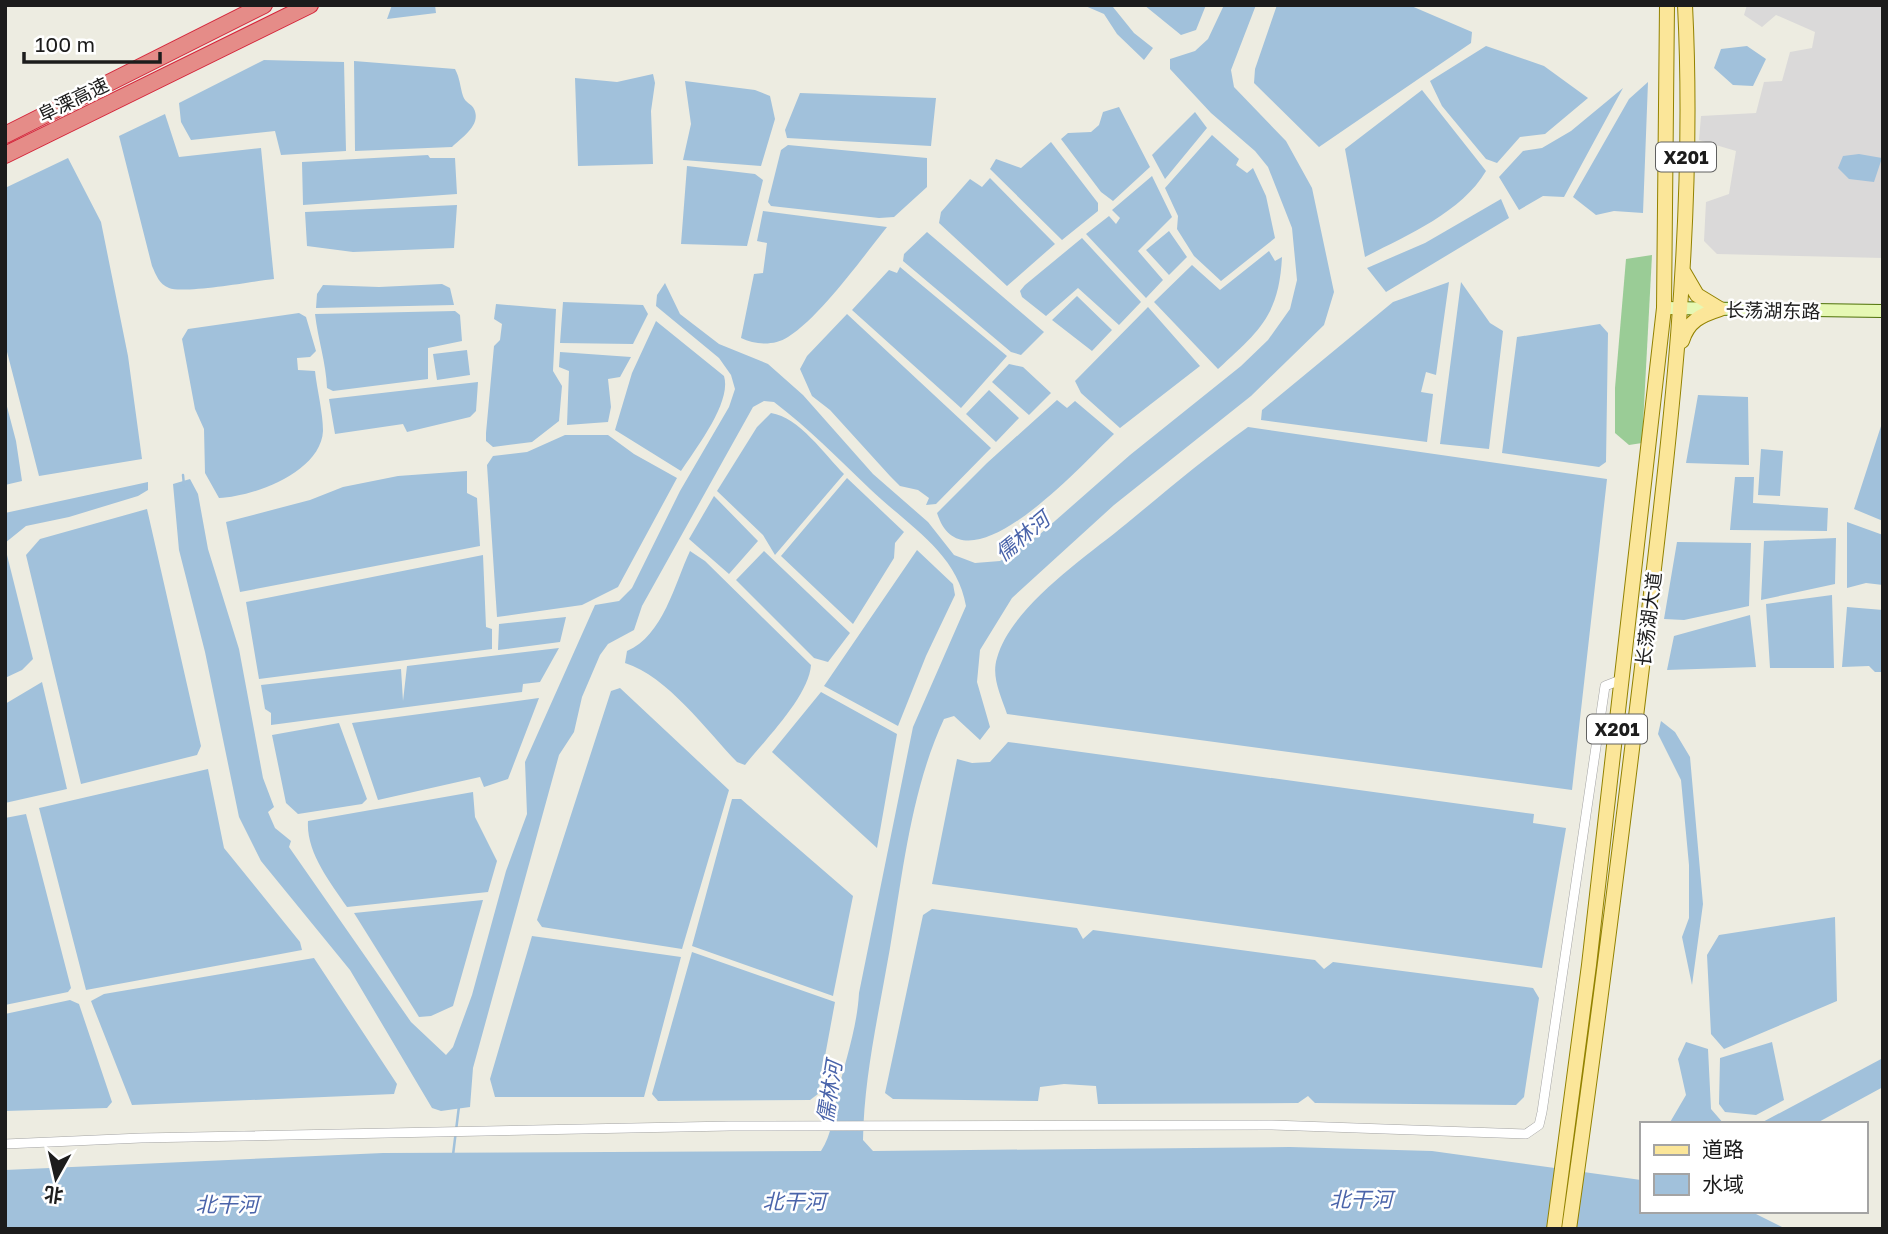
<svg xmlns="http://www.w3.org/2000/svg" width="1888" height="1234" font-family="'Golos Text','Noto Sans SC',sans-serif">
<rect width="100%" height="100%" fill="#edece1"/>
<path fill="#dad9d9" d="M 1747,5 L 1883,5 L 1883,258 L 1717,254 L 1704,241 L 1706,202 L 1729,194 L 1736,151 L 1699,140 L 1701,116 L 1756,113 L 1764,82 L 1782,81 L 1790,52 L 1812,48 L 1815,32 L 1776,15 L 1762,27 L 1744,15 Z"/>
<path fill="#9acc96" d="M 1652,255 L 1642,443 L 1629,445 L 1615,433 L 1615,388 L 1626,259 Z"/>
<path fill="#a1c1db" d="M 392,5 L 435,5 L 436,13 L 387,19 Z
M 1083,5 L 1113,7 L 1134,33 L 1153,48 L 1144,60 L 1117,34 L 1104,14 Z
M 1144,5 L 1206,5 L 1196,30 L 1181,35 Z
M 1224,5 L 1256,5 L 1231,70 L 1234,87 L 1286,141 L 1312,188 L 1334,292 L 1324,325 L 1251,396 L 1114,505 L 1012,598 L 980,650 L 977,682 L 990,727 L 980,740 L 954,716 L 944,719 C 911,790 903,872 890,948 C 879,1012 864,1076 863,1140 L 873,1151 L 1290,1147 L 1432,1151 L 1641,1180 L 1641,1211 L 1750,1211 L 1786,1229 L 5,1229 L 5,1170 L 383,1153 L 821,1151 C 832,1134 832,1119 836,1100 C 844,1064 857,1030 859,993 L 913,727 L 966,606 C 957,552 906,524 870,489 C 839,459 808,428 774,402 L 764,401 L 753,407 L 642,606 L 634,630 L 608,644 L 600,655 L 582,697 L 574,732 L 559,755 L 473,1068 L 470,1107 L 441,1111 L 432,1108 L 350,970 L 261,861 L 239,817 L 205,652 L 179,550 L 173,484 L 190,479 L 198,494 L 208,549 L 239,649 L 263,778 L 274,807 L 268,812 L 275,828 L 291,841 L 289,847 L 411,1022 L 446,1055 L 453,1047 L 472,995 L 506,871 L 527,814 L 525,762 L 595,605 L 619,601 L 632,588 L 680,491 L 729,407 L 735,389 L 731,375 L 719,358 L 656,306 L 657,295 L 665,283 L 680,314 L 719,344 L 768,364 L 803,395 L 873,474 L 928,522 L 954,555 L 975,563 L 1000,561 L 1039,535 L 1130,455 L 1241,366 L 1268,340 L 1290,309 L 1297,280 L 1292,228 L 1268,167 L 1255,151 L 1211,113 L 1170,69 L 1170,59 L 1195,51 L 1208,39 Z
M 1277,5 L 1409,5 L 1472,32 L 1471,43 L 1319,147 L 1254,83 L 1255,69 Z
M 1486,46 L 1544,66 L 1588,98 L 1545,134 L 1520,137 L 1497,163 L 1486,159 L 1442,106 L 1430,81 Z
M 1747,46 L 1766,59 L 1753,86 L 1733,85 L 1714,68 L 1721,49 Z
M 264,60 L 344,62 L 346,151 L 281,155 L 275,131 L 191,140 L 181,122 L 179,103 Z
M 354,61 L 455,69 C 460,78 460,87 463,96 C 465,103 472,104 474,109 C 482,125 461,138 452,147 L 355,151 Z
M 653,74 L 655,83 L 651,111 L 653,164 L 578,166 L 575,78 L 617,82 Z
M 685,81 L 755,90 L 770,96 L 775,119 L 761,166 L 683,160 L 691,124 Z
M 1648,82 L 1643,213 L 1614,211 L 1596,215 L 1573,197 L 1629,99 Z
M 1623,88 L 1564,197 L 1543,196 L 1519,210 L 1499,177 L 1523,151 L 1542,148 L 1571,131 Z
M 1422,90 L 1486,171 C 1461,213 1407,235 1365,257 L 1345,149 Z
M 800,93 L 936,98 L 931,146 L 787,138 L 785,130 Z
M 1119,107 L 1150,167 L 1113,201 L 1101,192 L 1061,139 L 1068,133 L 1091,132 L 1099,125 L 1103,112 Z
M 1195,112 L 1207,128 L 1165,179 L 1152,155 Z
M 165,114 L 179,157 L 261,148 L 274,279 C 254,281 183,294 169,288 C 159,284 156,275 152,266 L 119,136 Z
M 1212,135 L 1239,159 L 1236,165 L 1247,173 L 1253,168 L 1266,196 L 1275,238 L 1221,281 L 1194,256 L 1177,229 L 1178,216 L 1165,188 Z
M 1051,142 L 1098,203 L 1098,211 L 1062,240 L 990,169 L 996,159 L 1021,168 Z
M 788,145 L 927,158 L 927,187 L 894,217 L 879,218 L 771,206 L 768,202 L 781,150 Z
M 1859,154 L 1882,158 L 1874,182 L 1849,179 L 1838,168 L 1843,156 Z
M 428,155 L 430,158 L 455,158 L 457,194 L 303,205 L 302,162 Z
M 68,158 L 101,222 L 128,356 L 142,459 L 39,476 L 5,344 L 5,188 Z
M 687,166 L 755,174 L 763,180 L 747,246 L 681,244 Z
M 1152,176 L 1172,217 L 1138,251 L 1163,280 L 1146,298 L 1086,234 L 1109,216 L 1116,224 L 1120,218 L 1112,210 Z
M 990,178 L 1055,244 L 1007,286 L 939,223 L 941,212 L 970,179 L 982,187 Z
M 1501,199 L 1509,218 L 1386,292 L 1367,268 L 1425,243 Z
M 457,205 L 454,248 L 353,252 L 307,246 L 305,212 Z
M 763,211 L 887,227 C 862,258 821,316 788,337 C 774,346 755,345 741,338 L 754,274 L 763,273 L 767,243 L 757,241 Z
M 1169,231 L 1187,257 L 1169,275 L 1146,250 Z
M 927,232 L 1044,332 L 1021,355 L 1011,352 L 903,261 L 904,254 Z
M 1082,238 L 1141,302 L 1119,325 L 1078,288 L 1046,316 L 1022,297 L 1020,291 L 1025,285 Z
M 1269,251 L 1275,261 L 1282,257 C 1279,316 1259,331 1218,369 L 1154,302 L 1192,265 L 1220,290 Z
M 900,267 L 1007,356 L 961,408 L 852,310 L 889,270 L 897,273 Z
M 1449,282 L 1436,375 L 1426,372 L 1421,392 L 1433,394 L 1427,442 L 1261,420 L 1262,410 L 1393,302 Z
M 1461,282 L 1490,323 L 1503,331 L 1489,449 L 1440,444 Z
M 442,284 L 450,288 L 454,305 L 316,308 L 317,294 L 323,285 L 379,287 Z
M 1077,296 L 1112,330 L 1092,351 L 1052,320 Z
M 563,302 L 643,305 L 648,314 L 633,344 L 560,343 Z
M 496,304 L 556,309 L 553,371 L 562,386 L 559,421 L 532,442 L 493,447 L 486,441 L 486,433 L 494,346 L 500,340 L 502,324 L 494,319 Z
M 1148,307 L 1200,366 L 1120,428 L 1081,393 L 1075,381 Z
M 455,311 L 460,315 L 462,341 L 428,348 L 428,379 L 333,391 L 327,388 C 326,362 318,340 315,314 Z
M 299,313 L 306,317 L 316,351 L 310,357 L 297,358 L 298,370 L 315,371 C 317,390 323,412 323,431 C 321,472 253,497 219,498 L 205,473 L 204,429 L 195,409 L 182,339 L 188,329 Z
M 847,314 L 991,448 L 936,504 L 926,505 L 929,498 L 918,490 L 900,486 L 890,476 L 830,410 L 812,396 L 800,369 L 807,356 Z
M 656,321 L 724,376 C 732,402 696,448 681,471 L 615,430 L 632,373 Z
M 1600,324 L 1608,333 L 1606,462 L 1599,467 L 1502,453 L 1517,337 Z
M 467,350 L 470,375 L 437,380 L 433,354 Z
M 560,352 L 631,357 L 620,377 L 608,379 L 611,407 L 608,422 L 567,425 L 569,371 L 559,367 Z
M 1009,364 L 1023,367 L 1051,393 L 1029,415 L 992,382 Z
M 478,382 L 476,411 L 470,417 L 407,432 L 403,424 L 335,434 L 329,399 Z
M 989,390 L 1019,418 L 996,442 L 966,414 Z
M 1698,395 L 1748,397 L 1749,465 L 1686,463 Z
M 5,399 L 16,441 L 22,481 L 5,485 Z
M 1057,400 L 1067,408 L 1075,401 L 1114,434 C 1084,462 964,598 937,513 L 987,463 Z
M 771,413 C 799,417 825,455 844,474 L 775,555 L 763,535 L 717,491 L 757,427 Z
M 1883,420 L 1883,521 L 1854,509 Z
M 1248,427 L 1607,479 L 1572,790 L 1007,714 C 1001,696 991,677 997,658 C 1011,607 1086,557 1126,524 C 1166,491 1205,458 1248,427 Z
M 565,435 L 608,435 L 634,454 L 677,478 L 618,587 L 582,605 L 497,617 L 487,465 L 493,456 L 527,452 Z
M 1761,449 L 1783,451 L 1780,496 L 1758,495 Z
M 467,471 L 467,493 L 477,498 L 480,546 L 240,592 L 226,522 L 310,500 L 343,487 L 398,476 Z
M 1735,477 L 1754,477 L 1753,503 L 1828,508 L 1827,531 L 1730,530 Z
M 847,478 L 904,532 L 895,543 L 894,558 L 853,624 L 781,556 Z
M 148,482 L 148,490 L 138,496 L 69,517 L 26,526 L 5,543 L 5,513 Z
M 714,496 L 758,541 L 729,574 L 689,539 Z
M 147,509 L 201,746 L 197,755 L 81,784 L 26,555 L 40,539 Z
M 1847,522 L 1883,535 L 1883,585 L 1866,583 L 1847,588 Z
M 1836,538 L 1835,584 L 1761,600 L 1764,541 Z
M 1677,542 L 1751,543 L 1749,606 L 1684,620 L 1664,619 Z
M 5,547 L 33,659 L 22,670 L 5,678 Z
M 917,550 L 953,584 L 955,595 L 926,656 L 898,726 L 824,686 Z
M 690,551 L 705,561 L 811,665 C 809,696 765,740 745,765 L 737,762 C 707,731 667,676 625,663 L 627,651 C 663,636 675,583 690,551 Z
M 764,551 L 850,633 L 828,662 L 814,658 L 736,580 Z
M 483,555 L 486,627 L 492,629 L 492,649 L 259,679 L 246,602 Z
M 1832,595 L 1834,668 L 1770,668 L 1766,604 Z
M 1847,607 L 1883,610 L 1883,672 L 1875,672 L 1869,666 L 1842,667 Z
M 1750,615 L 1756,667 L 1667,670 L 1674,636 Z
M 566,617 L 560,642 L 498,650 L 499,624 Z
M 559,648 L 540,682 L 523,684 L 522,692 L 271,725 L 271,713 L 265,709 L 261,685 L 401,669 L 403,701 L 407,666 Z
M 42,682 L 67,789 L 5,803 L 5,704 Z
M 620,688 L 729,790 L 682,949 L 542,927 L 537,920 L 611,691 Z
M 821,692 L 897,734 L 877,848 L 772,752 Z
M 539,698 L 508,779 L 484,787 L 480,777 L 378,800 L 352,723 Z
M 1661,721 L 1675,732 L 1690,757 L 1703,904 L 1692,985 L 1682,937 L 1689,918 L 1689,865 L 1681,780 L 1658,734 Z
M 339,723 L 367,799 L 362,804 L 298,814 L 286,803 L 272,735 Z
M 1008,742 L 1534,814 L 1533,823 L 1566,828 L 1542,968 L 932,884 L 957,759 L 972,763 L 990,762 Z
M 208,769 L 224,848 L 300,942 L 302,950 L 86,990 L 39,808 Z
M 473,792 L 475,817 L 497,861 L 488,892 L 347,907 C 330,882 306,852 308,821 Z
M 732,799 L 741,799 L 853,896 L 833,996 L 692,946 Z
M 26,814 L 71,988 L 68,992 L 5,1005 L 5,818 Z
M 483,900 L 453,1006 L 431,1016 L 419,1017 L 354,913 Z
M 932,909 L 1077,928 L 1083,939 L 1093,930 L 1315,960 L 1324,969 L 1333,962 L 1533,988 L 1539,998 L 1524,1097 L 1516,1105 L 1315,1103 L 1308,1096 L 1298,1103 L 1098,1104 L 1096,1086 L 1064,1084 L 1040,1087 L 1038,1101 L 893,1099 L 885,1093 L 923,915 Z
M 1835,917 L 1837,1001 L 1724,1049 L 1711,1034 L 1707,955 L 1719,935 Z
M 532,936 L 681,957 L 644,1097 L 495,1097 L 490,1079 Z
M 692,952 L 835,1002 L 818,1094 L 810,1100 L 658,1101 L 652,1094 Z
M 314,958 L 397,1084 L 394,1094 L 132,1105 L 91,1001 L 104,994 Z
M 70,1000 L 79,1004 L 112,1102 L 107,1108 L 5,1111 L 5,1014 Z
M 1686,1042 L 1708,1049 L 1711,1109 L 1724,1124 L 1669,1124 L 1686,1095 L 1678,1059 Z
M 1772,1042 L 1784,1100 L 1756,1115 L 1725,1112 L 1719,1104 L 1720,1058 Z
M 1883,1058 L 1883,1087 L 1815,1124 L 1759,1124 Z"/>
<g fill="none" stroke-linecap="round" stroke-linejoin="round">
<path stroke="#a1c1db" stroke-width="2.5" d="M 183,475 L 184,485
M 453,1155 L 459,1106"/>
<defs>
<path id="minor" d="M 5,1144 L 141,1138 L 730,1126 L 1272,1125 L 1526,1134 L 1539,1125 L 1542,1112 L 1605,686 L 1623,679"/>
<path id="secondary" d="M 1664,308 L 1883,311"/>
<path id="primary" d="M 1683,271 L 1697,295 L 1720,309
M 1682,341 C 1688,321 1701,315 1720,309
M 1554,1229 L 1589,965 L 1664,308 L 1667,5
M 1569,1229 C 1596,1039 1620,849 1643,659 C 1670,442 1696,223 1685,5"/>
<path id="motorway" d="M 5,135 L 264,5
M 5,155 L 310,5"/>
</defs>
<use href="#minor" stroke="#a3a3a3" stroke-width="10"/>
<use href="#secondary" stroke="#4d7006" stroke-width="14"/>
<use href="#primary" stroke="#928201" stroke-width="16"/>
<use href="#motorway" stroke="#d4253a" stroke-width="18"/>
<use href="#minor" stroke="#fff" stroke-width="9"/>
<use href="#secondary" stroke="#e6f8b4" stroke-width="12"/>
<use href="#primary" stroke="#fbe699" stroke-width="14"/>
<use href="#motorway" stroke="#e58c88" stroke-width="16"/>
</g>
<g text-anchor="middle" dominant-baseline="central" stroke-width="5" stroke-linejoin="round" paint-order="stroke">
<g fill="#fff" stroke="#606060" stroke-width="2">
<rect x="1656" y="142.5" width="60" height="29" rx="5"/>
<rect x="1587" y="714.5" width="60" height="29" rx="5"/>
</g>
<g font-size="18" font-weight="bold" fill="#1c1c1c">
<text x="1686" y="157">X201</text>
<text x="1617" y="729">X201</text>
</g>
<g font-size="19" fill="#1c1c1c" stroke="#fff">
<text transform="translate(73 99) rotate(-26)">阜溧高速</text>
<text transform="translate(1773 310) rotate(1)">长荡湖东路</text>
<text transform="translate(1648 619) rotate(-83)">长荡湖大道</text>
</g>
<g font-size="21" font-style="italic" fill="#4a64aa" stroke="#fff">
<text transform="translate(1022 536) rotate(-40)">儒林河</text>
<text transform="translate(829 1092) rotate(-81)">儒林河</text>
<text x="1361" y="1199">北干河</text>
<text x="794" y="1201">北干河</text>
<text x="227" y="1204">北干河</text>
</g>
</g>
<rect width="1888" height="1234" fill="none" stroke="#1c1c1c" stroke-width="14"/>
<rect x="1640" y="1122" width="228" height="91" fill="#ffffff" stroke="#a4a4a4" stroke-width="2"/>
<rect x="1654" y="1145" width="35" height="10" fill="#fbe699" stroke="#a4a4a4" stroke-width="2"/>
<text x="1702" y="1157" font-size="21" fill="#1c1c1c">道路</text>
<rect x="1654" y="1174" width="35" height="21" fill="#a1c1db" stroke="#a4a4a4" stroke-width="2"/>
<text x="1702" y="1192" font-size="21" fill="#1c1c1c">水域</text>
<g transform="translate(56 1178) rotate(188)" stroke="#ffffff" stroke-width="5" paint-order="stroke">
<path d="M0-5L12 26L0 18L-12 26Z" fill="#1c1c1c"/>
<text y="-10" font-size="19" font-weight="bold" text-anchor="middle" fill="#1c1c1c">北</text>
</g>
<path d="M24 52v10h136v-10" fill="none" stroke="#1c1c1c" stroke-width="3.5"/>
<text x="35" y="52" font-size="21" fill="#1c1c1c" stroke="#ffffff" stroke-width="5" paint-order="stroke">100 m</text>
</svg>
